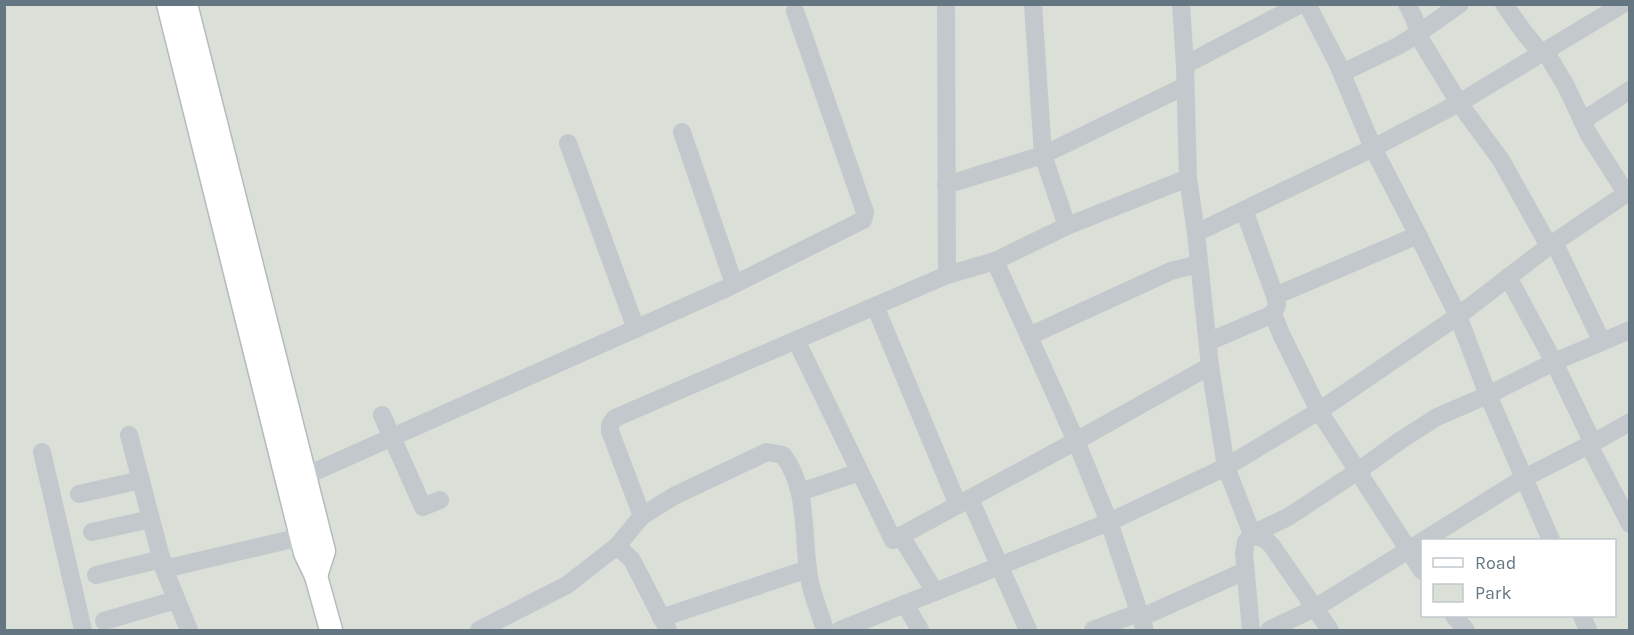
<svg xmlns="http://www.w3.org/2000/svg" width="1634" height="635" font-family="Karla,sans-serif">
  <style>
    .green { fill: #dadfd7; fill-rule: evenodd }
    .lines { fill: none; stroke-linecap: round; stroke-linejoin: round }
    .major-casing { stroke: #b5babe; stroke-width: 25 }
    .minor { stroke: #c3c8cc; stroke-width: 18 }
    .major { stroke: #fff; stroke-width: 22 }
  </style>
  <rect width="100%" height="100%" fill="#fafaf8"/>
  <path class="green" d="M4 5H1629V630H5ZM1422 540H1614V616H1422Z"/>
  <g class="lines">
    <defs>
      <g id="major">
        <path d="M168 4 305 553 316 576 331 630"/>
        <path d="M186 4 324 551 316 576"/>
      </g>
    </defs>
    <use href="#major" class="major-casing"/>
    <g class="minor">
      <path d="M1181 4 1185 65 1188 178 1196 233 1210 366 1226 467 1252 534 1246 542 1244 553 1251 630"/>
      <path d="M1307 4 1337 62 1373 148 1418 235 1458 316 1488 395 1551 540"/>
      <path d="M1407 4 1414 18 1422 42 1459 103 1501 160 1549 246"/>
      <path d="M1504 4 1523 31 1541 53"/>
      <path d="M1545 51 1566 86 1589 135 1626 193"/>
      <path d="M1185 65 1301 4"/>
      <path d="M1342 73 1398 46 1419 33 1460 4"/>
      <path d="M1582 121 1630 90"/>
      <path d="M682 132 734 284"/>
      <path d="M568 143 636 329"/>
      <path d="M946 185 1043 155 1033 4"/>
      <path d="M1244 210 1275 296 1277 305 1273 314 1281 334 1319 411 1422 571"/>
      <path d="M1067 226 1043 155 1185 86"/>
      <path d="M1196 233 1373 148 1459 103 1623 4"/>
      <path d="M1554 242 1602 342"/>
      <path d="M995 261 1076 441 1109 522 1145 630"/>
      <path d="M947 275 995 261 1067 226 1188 178"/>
      <path d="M1508 277 1554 362 1593 443"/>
      <path d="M1275 296 1418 235"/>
      <path d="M875 306 958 505"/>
      <path d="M1029 336 1171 271 1199 264"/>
      <path d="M796 340 893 540 1076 441 1210 366"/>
      <path d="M1208 342 1273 314"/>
      <path d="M382 415 423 507 440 500"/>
      <path d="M129 435 164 569 189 630"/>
      <path d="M1589 445 1630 524"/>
      <path d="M42 452 83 630"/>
      <path d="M305 476 727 288 863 220 865 212 795 11"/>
      <path d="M800 492 860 472"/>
      <path d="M79 494 141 480"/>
      <path d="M970 499 1028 630"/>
      <path d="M642 516 610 431V425L615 418 947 275 946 4"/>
      <path d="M92 532 151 519"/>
      <path d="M1252 534 1288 517 1358 471 1401 440 1437 417 1488 395 1554 362 1630 330"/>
      <path d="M1252 534 1266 540 1272 546 1330 630"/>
      <path d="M901 536 935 592"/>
      <path d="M617 546 632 560 668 630"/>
      <path d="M164 569 301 537"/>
      <path d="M96 575 162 559"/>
      <path d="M905 604 920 630"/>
      <path d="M1454 616 1466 630"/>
      <path d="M1582 616 1588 630"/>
      <path d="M661 618 808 569"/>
      <path d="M1140 618 1245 571"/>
      <path d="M104 621 176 600"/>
      <path d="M479 630 567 585 617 546 642 516 674 496 767 452 783 455C809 489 802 536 809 577 812 595 820 613 825 630"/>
      <path d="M840 630 1109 522 1226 467 1319 411 1458 316 1549 246 1630 191"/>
      <path d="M1093 630 1138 613"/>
      <path d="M1269 630 1315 608 1524 478 1593 443 1630 422"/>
    </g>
    <use href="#major" class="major"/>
  </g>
  <rect width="1634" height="635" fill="none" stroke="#657683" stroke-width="12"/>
  <rect x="1421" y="539" width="195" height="78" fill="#ffffff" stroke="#c1c8cd" stroke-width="1.5"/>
  <rect x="1433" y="558" width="30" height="9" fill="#ffffff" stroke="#c1c8cd" stroke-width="1.5"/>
  <text x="1475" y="569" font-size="18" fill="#657683">Road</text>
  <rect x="1433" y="584" width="30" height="18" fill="#dadfd7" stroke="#c1c8cd" stroke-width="1.5"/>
  <text x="1475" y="599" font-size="18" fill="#657683">Park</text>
</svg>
